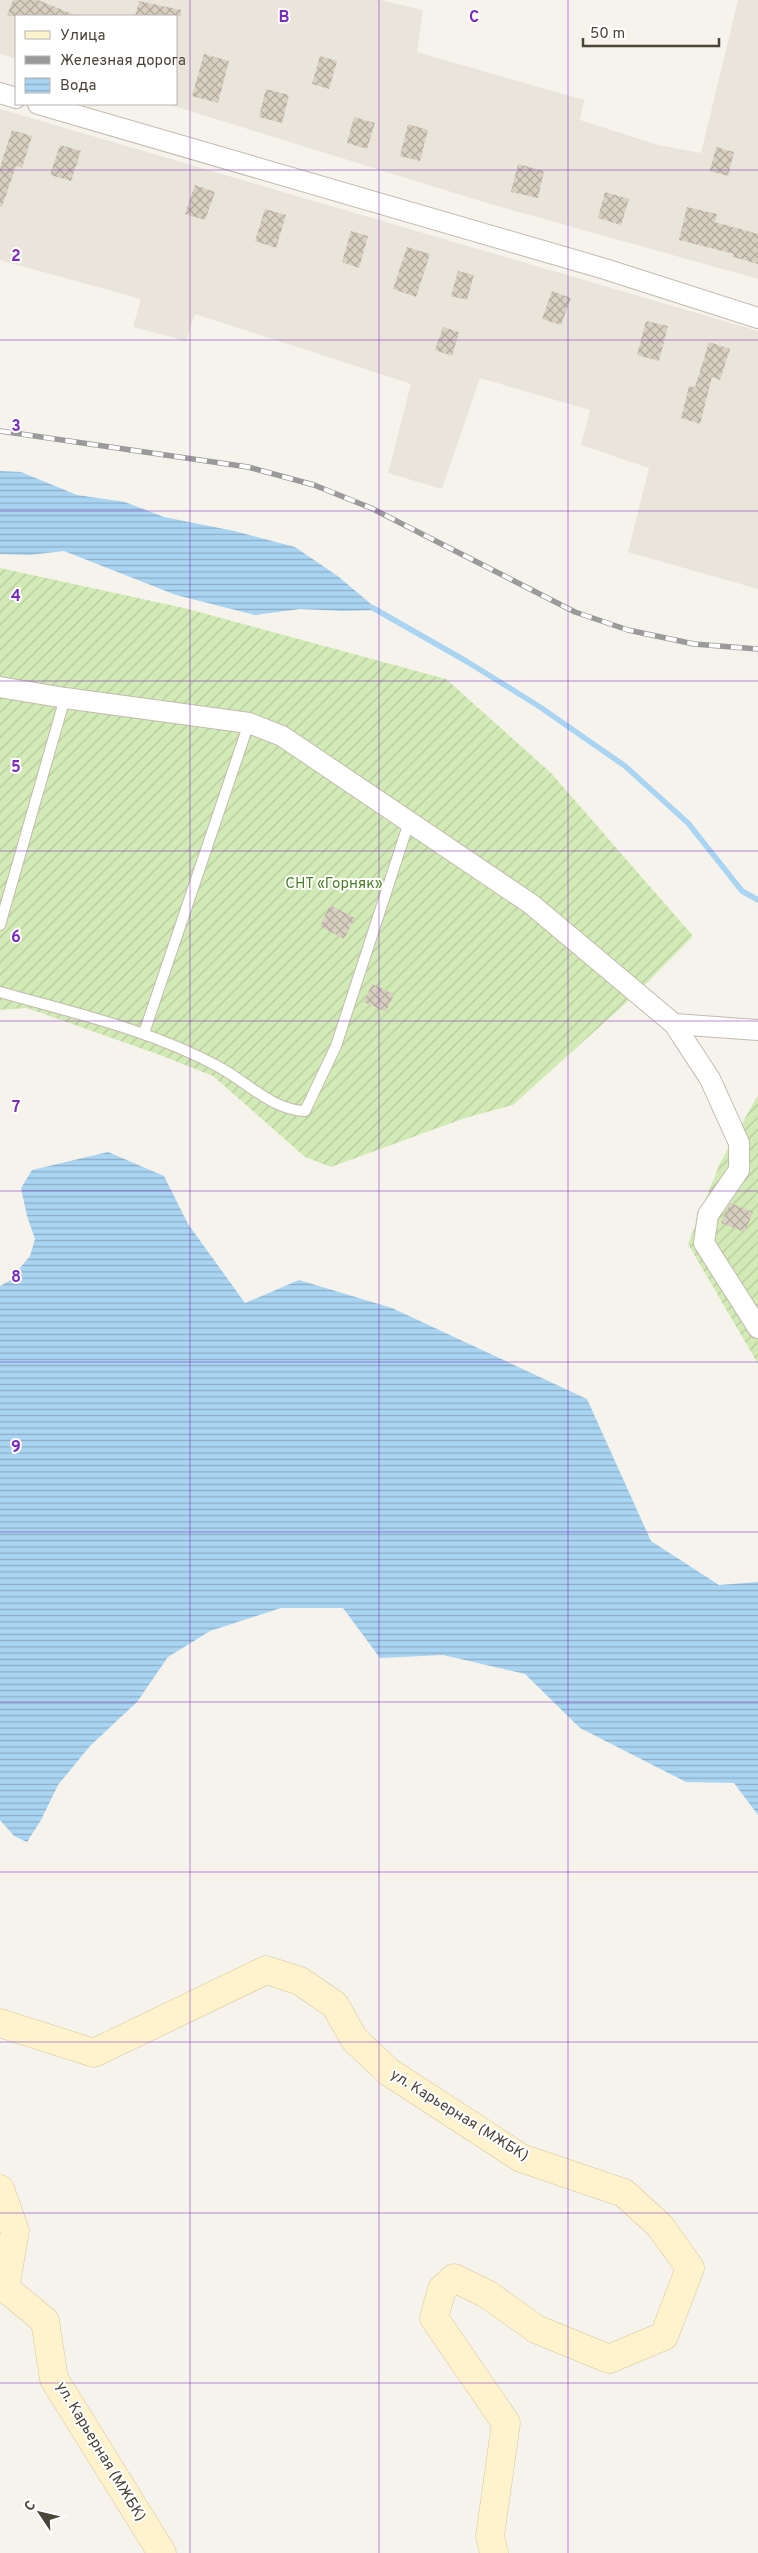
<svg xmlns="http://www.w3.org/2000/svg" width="758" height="2553" font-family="Overpass,sans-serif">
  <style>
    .residential { fill: #eae5da }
    .garden { fill: url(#garden-furrows) }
    .water { fill: url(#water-rules) }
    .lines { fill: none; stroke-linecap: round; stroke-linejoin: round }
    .stream { stroke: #a9d4f2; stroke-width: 5.5 }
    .building { fill: url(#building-cross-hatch) }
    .lane-casing { stroke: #c2bbae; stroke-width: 12 }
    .street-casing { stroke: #c2bbae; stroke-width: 22 }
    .secondary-casing { stroke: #d6c79b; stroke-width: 29 }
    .lane { stroke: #fff; stroke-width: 10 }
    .street { stroke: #fff; stroke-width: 20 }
    .secondary { stroke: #fff3cd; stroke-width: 28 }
    .rail-casing { stroke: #9a9a9a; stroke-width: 5.5 }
    .rail { stroke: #fff; stroke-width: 4; stroke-dasharray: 11; stroke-linecap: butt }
    .grid { fill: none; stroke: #7b2cbf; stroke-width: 1; stroke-opacity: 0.55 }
    .labels { text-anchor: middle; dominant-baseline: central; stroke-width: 4; stroke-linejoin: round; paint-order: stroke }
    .park-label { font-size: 15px; fill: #4a7f2a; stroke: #fff }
    .street-label { font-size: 15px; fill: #4b4439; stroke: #fff }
    .grid-label { font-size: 16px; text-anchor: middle; font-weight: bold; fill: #7b2cbf; stroke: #fff; stroke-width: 4; stroke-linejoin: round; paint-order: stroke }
  </style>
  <defs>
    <pattern id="garden-furrows" width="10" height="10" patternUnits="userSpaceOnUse" patternTransform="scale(1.25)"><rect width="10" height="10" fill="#d2eab5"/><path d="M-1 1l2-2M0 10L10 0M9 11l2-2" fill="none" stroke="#b6ca9c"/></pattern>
    <pattern id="water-rules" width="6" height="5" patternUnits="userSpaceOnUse" patternTransform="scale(1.25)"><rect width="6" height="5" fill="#a9d4f2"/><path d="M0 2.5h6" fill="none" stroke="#8caec5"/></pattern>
    <pattern id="building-cross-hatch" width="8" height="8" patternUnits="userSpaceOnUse" patternTransform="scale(1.25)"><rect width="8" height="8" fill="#d8cfc1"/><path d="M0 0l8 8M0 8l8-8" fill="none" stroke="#b1aa9e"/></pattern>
  </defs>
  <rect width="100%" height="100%" fill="#f6f3ec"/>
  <g class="residential">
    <path d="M0 0H380L423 10 417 52 584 100 580 120 658 145 701 153 738 0H758V279L487 203 167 104H176V16H16V59L0 54Z"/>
    <path d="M0 109 758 331V589L628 552 649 468 581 445 590 410 480 378 442 489 388 473 411 384 195 314 186 341 133 327 141 299 0 260Z"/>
  </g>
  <g class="garden">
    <path d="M0 568 184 608 446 679 551 773 693 936 637 993 513 1105 465 1118 331 1167 305 1157 213 1076 160 1055 27 1008 0 1010Z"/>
    <path d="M758 1095V1364L688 1244 720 1163Z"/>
  </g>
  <g class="water">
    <path d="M0 471 21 472 77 495 125 502 164 517 234 531 295 547 339 577 378 610 343 611 300 609 255 615 176 595 64 551 30 555 0 554Z"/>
    <path d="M108 1152 164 1176 188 1224 245 1303 299 1280 392 1308 587 1399 651 1541 719 1585 758 1582V1815L734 1783 686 1782 580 1728 525 1674 443 1655 380 1658 343 1608H281L210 1631 168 1657 137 1702 90 1746 58 1785 41 1820 27 1842 14 1836 0 1820V1286L9 1281 30 1256 35 1239 27 1216 21 1188 32 1170Z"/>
  </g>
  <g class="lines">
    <path class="stream" d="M373 608 466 661 540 707 625 766 688 823 742 891 758 900"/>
  </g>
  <g class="building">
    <path d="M13 0H38L77 16H7Z"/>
    <path d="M139 1 181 10V16H135Z"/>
    <path d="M204 54 229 61 218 103 192 96Z"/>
    <path d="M320 56 337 61 329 89 312 84Z"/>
    <path d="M266 89 289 95 282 123 259 117Z"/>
    <path d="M354 117 375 123 367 149 347 143Z"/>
    <path d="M408 124 428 130 420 161 400 156Z"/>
    <path d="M12 130 32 136 22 168 16 166 2 207 0 206V167Z"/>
    <path d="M60 145 81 151 71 181 50 175Z"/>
    <path d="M716 147 734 152 728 176 710 171Z"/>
    <path d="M518 164 544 171 538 198 511 192Z"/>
    <path d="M195 185 215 192 205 220 185 214Z"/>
    <path d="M605 192 629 199 621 225 598 218Z"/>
    <path d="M687 207 717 214 715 222 758 234V264L733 257 734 254 679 240Z"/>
    <path d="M265 209 286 215 276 248 255 241Z"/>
    <path d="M351 231 368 236 359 268 342 262Z"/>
    <path d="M407 247 430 254 416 297 393 289Z"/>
    <path d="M458 271 474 275 467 300 451 296Z"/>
    <path d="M552 291 571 298 561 325 542 319Z"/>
    <path d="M646 321 668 326 659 361 637 355Z"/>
    <path d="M443 327 459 332 452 356 435 350Z"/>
    <path d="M709 342 730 349 720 380 712 377 700 424 681 418 689 386 695 387Z"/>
    <path d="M330 905 355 918 344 939 320 926Z"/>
    <path d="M372 984 394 994 386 1012 364 1002Z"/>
    <path d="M730 1203 753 1212 745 1232 721 1223Z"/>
  </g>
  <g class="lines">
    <defs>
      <g id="lane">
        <path d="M0 925 65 698"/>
        <path d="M0 992C74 1013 151 1030 219 1067 247 1082 272 1110 305 1111L336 1046 409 822"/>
        <path d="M144 1033 249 723"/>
      </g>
      <g id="street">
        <path d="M0 93 16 98"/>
        <path d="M38 104 605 269 758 318"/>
        <path d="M0 687 65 698 249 723 282 736 531 904 674 1024 710 1079 739 1143V1170L708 1215 704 1243 758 1328"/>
        <path d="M674 1024 758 1030"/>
      </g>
      <g id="secondary">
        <path d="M0 2023 94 2053 266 1970 300 1981 335 2005 354 2039 389 2072 521 2158 624 2193 660 2226 690 2268 664 2336 609 2359 536 2329 487 2294 454 2278 442 2289 434 2318 506 2423 490 2536 494 2553"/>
        <path d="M0 2189 15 2231 5 2288 45 2321 54 2379 162 2553"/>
      </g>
    </defs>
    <use href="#lane" class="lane-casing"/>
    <use href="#street" class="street-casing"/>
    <use href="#secondary" class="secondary-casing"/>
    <use href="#lane" class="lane"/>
    <use href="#street" class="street"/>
    <use href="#secondary" class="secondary"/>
    <defs>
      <path id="rail" d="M0 431 248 467 314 485 371 508 575 612 628 630 694 644 758 649"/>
    </defs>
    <use href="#rail" class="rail-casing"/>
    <use href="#rail" class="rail"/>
  </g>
  <path class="grid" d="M190 0V2553M379 0V2553M568 0V2553M0 170H758M0 340H758M0 511H758M0 681H758M0 851H758M0 1021H758M0 1191H758M0 1362H758M0 1532H758M0 1702H758M0 1872H758M0 2042H758M0 2213H758M0 2383H758"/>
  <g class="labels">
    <g class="park-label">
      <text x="334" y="884">СНТ «Горняк»</text>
    </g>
    <g class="street-label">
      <text transform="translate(459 2116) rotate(32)">ул. Карьерная (МЖБК)</text>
      <text transform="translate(100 2452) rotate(59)">ул. Карьерная (МЖБК)</text>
    </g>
  </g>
  <g class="grid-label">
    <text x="284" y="22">B</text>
    <text x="474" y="22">C</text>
    <text x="16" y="261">2</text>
    <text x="16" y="431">3</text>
    <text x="16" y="601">4</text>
    <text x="16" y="772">5</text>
    <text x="16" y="942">6</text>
    <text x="16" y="1112">7</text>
    <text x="16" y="1282">8</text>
    <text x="16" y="1452">9</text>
  </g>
  <rect x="15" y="15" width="162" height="90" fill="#ffffff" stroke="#b7b4b0"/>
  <rect x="25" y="31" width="25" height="8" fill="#fff3cd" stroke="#b7b4b0"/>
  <text x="60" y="40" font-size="15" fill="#4b4439">Улица</text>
  <rect x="25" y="56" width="25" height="8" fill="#9a9a9a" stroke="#b7b4b0"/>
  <text x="60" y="65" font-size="15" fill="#4b4439">Железная дорога</text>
  <rect x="25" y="78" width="25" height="15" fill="url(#water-rules)" stroke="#b7b4b0"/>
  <text x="60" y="90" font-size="15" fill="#4b4439">Вода</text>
  <g transform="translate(40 2513) rotate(305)" stroke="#ffffff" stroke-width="4" paint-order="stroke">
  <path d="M0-4L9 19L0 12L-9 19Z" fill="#4b4439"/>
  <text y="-8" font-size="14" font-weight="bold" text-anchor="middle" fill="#4b4439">С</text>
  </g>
  <path d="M583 38v8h136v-8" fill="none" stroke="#4b4439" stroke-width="2.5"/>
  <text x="590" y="38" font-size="15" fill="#4b4439" stroke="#ffffff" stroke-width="4" paint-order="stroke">50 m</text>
</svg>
